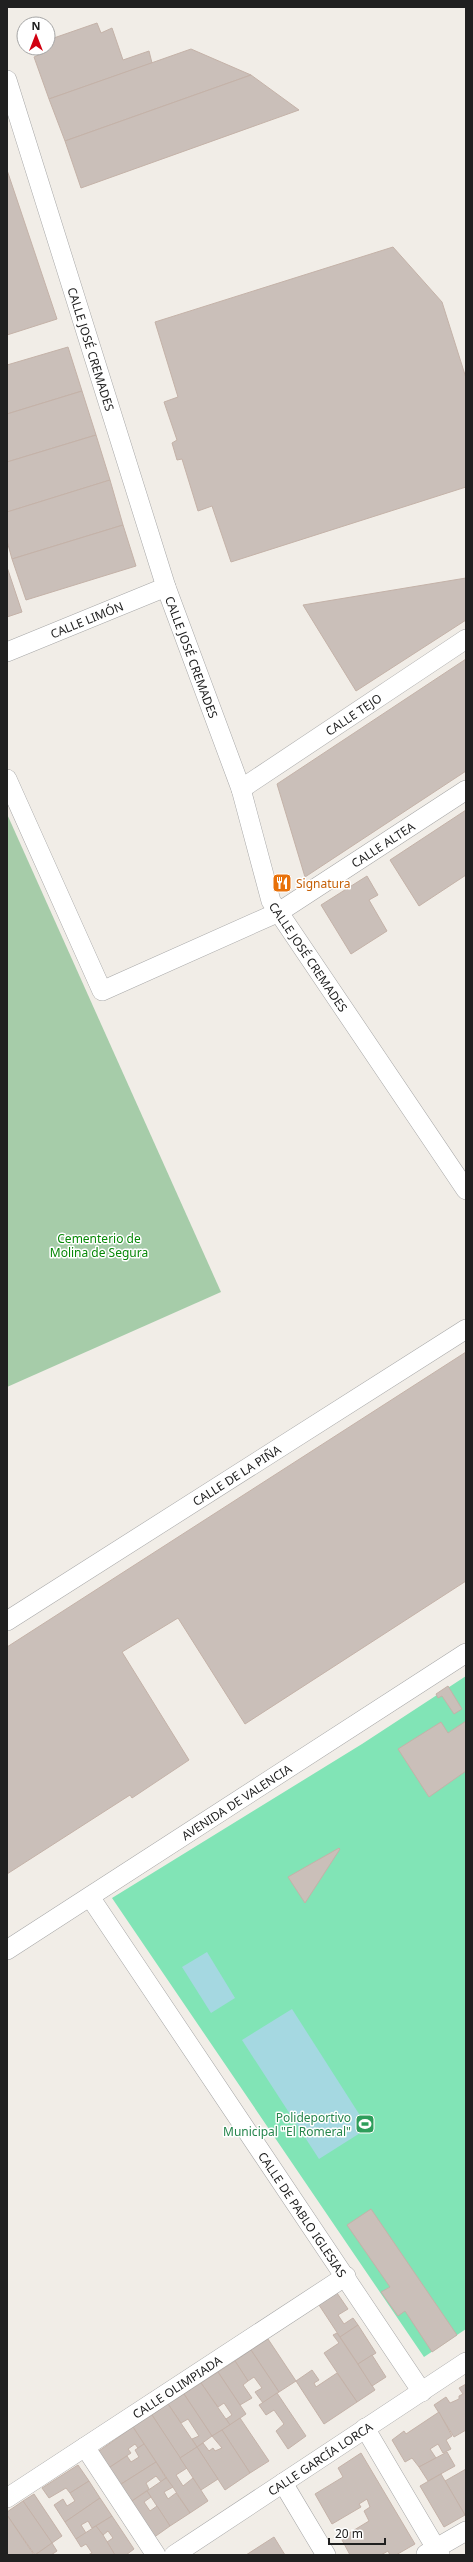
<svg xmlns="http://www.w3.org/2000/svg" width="473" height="2562" font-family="'Noto Sans',sans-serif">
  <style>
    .cemetery { fill: #a6cca9 }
    .pitch { fill: #81e4b6 }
    .water { fill: #a5d8e1 }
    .building { fill: #cabfb9; stroke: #c4b2a8 }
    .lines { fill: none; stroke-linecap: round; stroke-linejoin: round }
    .street-casing { stroke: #a7a7a7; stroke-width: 20 }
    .street { stroke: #fff; stroke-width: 19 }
    .labels { text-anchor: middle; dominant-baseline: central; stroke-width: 3; stroke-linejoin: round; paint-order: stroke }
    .street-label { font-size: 12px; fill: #202020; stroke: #fff }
    .food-label { font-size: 12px; fill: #c56008; stroke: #fff; text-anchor: start }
    .park-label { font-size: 12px; fill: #068707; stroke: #fff }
    .leisure-label { font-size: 12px; fill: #27864d; stroke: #fff; text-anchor: end }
  </style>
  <rect width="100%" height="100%" fill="#f1ede7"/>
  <path class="cemetery" d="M7 814 221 1292 7 1387Z"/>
  <path class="pitch" d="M466 1676V2329L424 2357 112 1898 362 1744Z"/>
  <g class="water">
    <path d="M207 1952 235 1998 211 2013 182 1967Z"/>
    <path d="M292 2009 368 2128 319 2159 242 2040Z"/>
  </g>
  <g class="building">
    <path d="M97 23 101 33 112 28 123 60 149 51 152 63 49 99 34 57 48 51V40Z"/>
    <path d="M191 49 251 75 65 141 49 99Z"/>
    <path d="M251 75 299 110 81 188 65 141Z"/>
    <path d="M7 170 57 319 7 335Z"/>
    <path d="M393 247 442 302 466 378V487L231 562 212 506 198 511 182 459 177 460 172 443 177 440 164 402 178 397 155 322Z"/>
    <path d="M68 347 82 391 7 414V365Z"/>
    <path d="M82 391 96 435 7 462V414Z"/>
    <path d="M96 435 110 480 7 512V462Z"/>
    <path d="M110 480 123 525 12 559 7 541V512Z"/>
    <path d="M123 525 136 566 26 600 12 559Z"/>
    <path d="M7 567 22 612 7 617Z"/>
    <path d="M466 578V620L356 691 303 605Z"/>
    <path d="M466 659V771L305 877 277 784Z"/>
    <path d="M466 810V875L419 906 390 860Z"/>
    <path d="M367 876 378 895 369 900 387 931 351 954 321 905Z"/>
    <path d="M466 1352V1581L245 1724 178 1618 122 1652 189 1760 132 1798 130 1795 7 1874V1647Z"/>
    <path d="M448 1686 462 1709 454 1714 442 1696 438 1698 436 1694Z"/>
    <path d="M466 1721V1771L429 1797 398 1749 441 1722 448 1733Z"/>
    <path d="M339 1848 340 1849 305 1903 288 1877Z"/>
    <path d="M371 2209 457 2335 432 2352 405 2311 398 2316 381 2292 390 2287 347 2225Z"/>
    <path d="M337 2293 348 2309 338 2315 344 2324 353 2318 358 2325 340 2337 319 2305Z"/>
    <path d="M358 2325 376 2353 358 2364 340 2337Z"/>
    <path d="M337 2333 375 2390 357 2402 324 2353 339 2343 333 2335Z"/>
    <path d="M268 2339 296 2381 279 2392 251 2350Z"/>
    <path d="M251 2350 279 2392 263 2403 255 2392 262 2388 254 2377 248 2381 235 2361Z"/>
    <path d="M372 2355 386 2377 372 2386 358 2364Z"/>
    <path d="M235 2361 248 2381 243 2385 252 2398 240 2405 218 2372Z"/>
    <path d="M312 2370 319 2380 314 2383 316 2387 337 2373 357 2402 324 2424 296 2381Z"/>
    <path d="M218 2372 246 2414 230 2425 226 2419 232 2415 224 2403 218 2407 201 2383Z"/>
    <path d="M201 2383 230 2425 212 2436 184 2394Z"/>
    <path d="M466 2384V2430L454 2437 434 2405 446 2397 450 2403 459 2399V2396L463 2394 459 2388Z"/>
    <path d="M277 2393 306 2436 288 2449 276 2431 284 2424 274 2410 266 2415 259 2405Z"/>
    <path d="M184 2394 212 2436 197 2447 192 2439 199 2436 188 2419 181 2423 168 2404Z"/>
    <path d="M168 2404 197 2447 180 2458 152 2415Z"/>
    <path d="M439 2412 452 2436 446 2440 451 2449 443 2453 438 2444 430 2449 436 2458 419 2467 412 2458 405 2462 392 2440 404 2431 406 2434Z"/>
    <path d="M152 2415 187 2468 176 2475 183 2486 193 2478 208 2501 190 2513 133 2427Z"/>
    <path d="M240 2418 269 2461 250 2473 222 2430Z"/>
    <path d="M133 2427 144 2444 138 2448 135 2444 128 2449 131 2453 107 2469 96 2453Z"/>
    <path d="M222 2430 250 2473 225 2490 197 2447 203 2443 209 2451 213 2448 215 2451 222 2448 212 2436Z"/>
    <path d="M144 2444 156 2462 118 2486 107 2469 127 2456 131 2462 139 2457 135 2450Z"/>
    <path d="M197 2447 218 2479 201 2490 180 2458Z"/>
    <path d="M447 2452 455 2466 428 2481 419 2467Z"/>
    <path d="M361 2453 415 2544 396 2555H390L388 2551 381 2555H350L341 2538 369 2521 364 2511 370 2507 367 2499 359 2504 361 2507 332 2524 315 2494 343 2477 338 2468Z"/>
    <path d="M156 2462 166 2478 161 2482 156 2476 146 2483 149 2489 129 2503 118 2486Z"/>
    <path d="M78 2465 89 2481 70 2493 66 2488 49 2498 42 2488Z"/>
    <path d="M466 2469V2515H465L445 2481Z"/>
    <path d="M441 2474 465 2515 444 2527 420 2486Z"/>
    <path d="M166 2478 173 2487 164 2492 168 2499 176 2493 190 2513 170 2526 147 2491Z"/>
    <path d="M89 2481 100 2498 65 2522 54 2505 63 2499 67 2506 75 2501 70 2493Z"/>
    <path d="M147 2491 151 2497 144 2502 150 2511 157 2506 170 2526 153 2538 129 2503Z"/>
    <path d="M34 2494 62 2536 52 2543 23 2501Z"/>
    <path d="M100 2498 112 2516 92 2528 88 2521 81 2525 86 2533 76 2539 65 2522Z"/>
    <path d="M23 2501 52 2543 35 2555 7 2515V2512Z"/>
    <path d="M7 2515 34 2555H7Z"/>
    <path d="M112 2516 134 2549 126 2555H115L107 2542 113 2538 108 2531 103 2535 96 2526Z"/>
    <path d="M96 2526 103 2535 115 2555H88L92 2553 86 2544 81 2547 76 2539Z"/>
    <path d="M274 2537 285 2555H246Z"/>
    <path d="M52 2543 57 2551 51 2555H35Z"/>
  </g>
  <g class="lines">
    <defs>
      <g id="street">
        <path id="s1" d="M7 80 166 587 241 789 271 901 466 1190"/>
        <path id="s2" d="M7 652 166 587"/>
        <path id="s3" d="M7 779 102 991 279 912 466 790"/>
        <path id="s4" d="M241 789 466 639"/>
        <path id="s5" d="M7 1621 466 1329"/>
        <path id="s6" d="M90 1897 422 2392"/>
        <path id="s7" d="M7 1950 466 1653"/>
        <path d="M365 2428 440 2555"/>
        <path d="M85 2447 156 2555"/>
        <path d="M283 2483 326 2555"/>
        <path id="s8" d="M7 2498 346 2276"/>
        <path d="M426 2554 466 2531"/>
        <path id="s9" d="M174 2555 466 2362"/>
      </g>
    </defs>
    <use href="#street" class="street-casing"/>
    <use href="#street" class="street"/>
  </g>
  <defs>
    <symbol id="restaurant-square" viewBox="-11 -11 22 22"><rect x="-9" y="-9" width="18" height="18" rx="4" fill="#e8710a" stroke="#fff"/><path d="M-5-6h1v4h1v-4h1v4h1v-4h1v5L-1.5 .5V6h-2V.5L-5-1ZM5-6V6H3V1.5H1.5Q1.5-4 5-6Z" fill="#fff"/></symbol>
    <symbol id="stadium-square" viewBox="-11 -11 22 22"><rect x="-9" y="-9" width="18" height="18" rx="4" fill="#2e9e5b" stroke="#fff"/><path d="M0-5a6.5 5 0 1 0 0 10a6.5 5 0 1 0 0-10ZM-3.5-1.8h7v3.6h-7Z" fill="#fff"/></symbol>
  </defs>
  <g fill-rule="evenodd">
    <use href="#restaurant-square" x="271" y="872" width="22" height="22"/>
    <use href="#stadium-square" x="354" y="2113" width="22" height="22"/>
  </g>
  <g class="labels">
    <g class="street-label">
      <text stroke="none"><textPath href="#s1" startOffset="282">CALLE JOSÉ CREMADES</textPath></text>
      <text stroke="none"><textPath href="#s2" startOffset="86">CALLE LIMÓN</textPath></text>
      <text stroke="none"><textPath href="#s1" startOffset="606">CALLE JOSÉ CREMADES</textPath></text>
      <text stroke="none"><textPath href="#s4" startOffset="135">CALLE TEJO</textPath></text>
      <text stroke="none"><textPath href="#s3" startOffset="550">CALLE ALTEA</textPath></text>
      <text stroke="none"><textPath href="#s1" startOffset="930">CALLE JOSÉ CREMADES</textPath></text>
      <text stroke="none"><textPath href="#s5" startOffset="272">CALLE DE LA PIÑA</textPath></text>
      <text stroke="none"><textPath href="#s7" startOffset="273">AVENIDA DE VALENCIA</textPath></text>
      <text stroke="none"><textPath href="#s6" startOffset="382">CALLE DE PABLO IGLESIAS</textPath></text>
      <text stroke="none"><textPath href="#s8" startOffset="203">CALLE OLIMPIADA</textPath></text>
      <text stroke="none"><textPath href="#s9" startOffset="175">CALLE GARCÍA LORCA</textPath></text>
    </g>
    <g class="food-label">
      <text x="296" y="883">Signatura</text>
    </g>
    <g class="park-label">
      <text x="99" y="1238">Cementerio de<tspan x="99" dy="14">Molina de Segura</tspan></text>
    </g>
    <g class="leisure-label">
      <text x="351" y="2117">Polideportivo<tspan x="351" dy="14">Municipal "El Romeral"</tspan></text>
    </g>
  </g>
  <rect width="473" height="2562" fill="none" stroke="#202020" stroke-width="16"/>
  <g transform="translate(36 36)"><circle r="19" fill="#ffffff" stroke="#a6a6a6"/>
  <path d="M0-3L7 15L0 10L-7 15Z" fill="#d10010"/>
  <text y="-6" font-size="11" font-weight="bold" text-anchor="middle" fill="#202020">N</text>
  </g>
  <path d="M329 2538v6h56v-6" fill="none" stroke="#202020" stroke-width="2"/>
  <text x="335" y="2538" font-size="12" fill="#202020" stroke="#ffffff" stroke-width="3" paint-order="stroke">20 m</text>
</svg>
